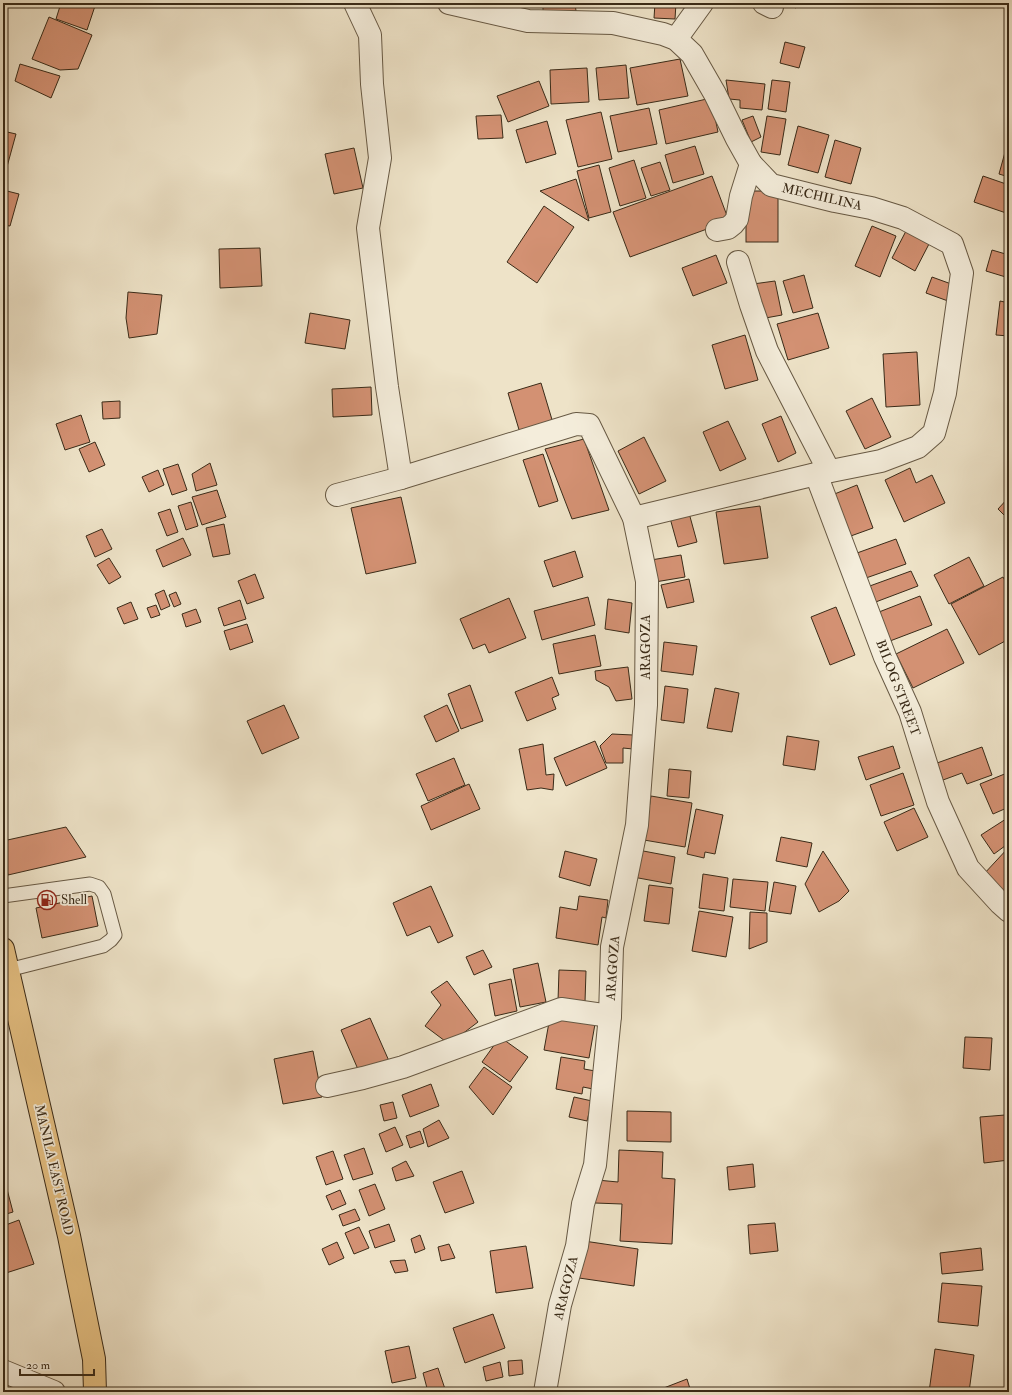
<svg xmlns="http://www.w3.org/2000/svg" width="1012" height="1395" font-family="'IM FELL Double Pica',serif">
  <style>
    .building { fill: #d39173; stroke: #3a2b18 }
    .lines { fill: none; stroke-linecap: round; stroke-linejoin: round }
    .service-casing { stroke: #675944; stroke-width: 15 }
    .minor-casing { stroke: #675944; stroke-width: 24 }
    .tertiary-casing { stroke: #675944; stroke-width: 24 }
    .primary-casing { stroke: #3a2b18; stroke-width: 24 }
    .service { stroke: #f4eddb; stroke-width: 13 }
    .minor { stroke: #f4eddb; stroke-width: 22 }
    .tertiary { stroke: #f4eddb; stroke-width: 22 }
    .primary { stroke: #e7c284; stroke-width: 22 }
    .labels { text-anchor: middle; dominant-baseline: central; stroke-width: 3.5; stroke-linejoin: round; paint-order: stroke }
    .street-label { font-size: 13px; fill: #3a2b18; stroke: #f4eddb }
    .poi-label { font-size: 13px; fill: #3a2b18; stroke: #f4eddb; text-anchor: start }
  </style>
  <rect width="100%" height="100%" fill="#eee3c8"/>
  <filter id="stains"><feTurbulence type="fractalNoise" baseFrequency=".005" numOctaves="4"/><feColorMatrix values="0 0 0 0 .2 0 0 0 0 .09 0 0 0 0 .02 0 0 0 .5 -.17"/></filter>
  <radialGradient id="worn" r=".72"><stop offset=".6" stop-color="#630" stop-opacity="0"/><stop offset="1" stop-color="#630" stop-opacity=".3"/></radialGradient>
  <g class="building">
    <path d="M61 3H86L95 6 87 30 56 19Z"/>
    <path d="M543 3H575L576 11H543Z"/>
    <path d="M655 3H676L675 19 654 18Z"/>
    <path d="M786 3H798L796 8Z"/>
    <path d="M49 17 92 35 78 69 60 70 32 59Z"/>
    <path d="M785 42 805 47 799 68 780 63Z"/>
    <path d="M680 59 688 96 637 105 630 68Z"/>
    <path d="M20 64 60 76 51 98 15 81Z"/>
    <path d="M626 65 629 98 599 100 596 68Z"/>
    <path d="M587 68 589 102 551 104 550 70Z"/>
    <path d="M726 80 765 84 762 110 740 108V100L729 99Z"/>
    <path d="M772 80 790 82 786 112 768 109Z"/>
    <path d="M539 81 549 106 508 122 497 96Z"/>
    <path d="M711 98 718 132 666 144 659 110Z"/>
    <path d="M649 108 657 144 618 152 610 116Z"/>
    <path d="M601 112 612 159 578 167 566 120Z"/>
    <path d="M501 115 503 138 478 139 476 116Z"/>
    <path d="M753 116 761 137 751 142 742 120Z"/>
    <path d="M767 116 786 119 780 155 761 152Z"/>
    <path d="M547 121 556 154 526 163 516 130Z"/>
    <path d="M798 126 829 135 818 173 788 165Z"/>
    <path d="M3 131 16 134 5 174 3 173Z"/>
    <path d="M835 140 861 148 851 184 825 177Z"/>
    <path d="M1007 145 1009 146V177L999 174Z"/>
    <path d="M695 146 704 174 673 183 665 155Z"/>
    <path d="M354 148 363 188 334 194 325 154Z"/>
    <path d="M634 160 646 198 620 206 609 168Z"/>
    <path d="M660 162 670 190 651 196 641 168Z"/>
    <path d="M599 165 611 212 589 218 577 171Z"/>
    <path d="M712 176 729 221 630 257 613 212Z"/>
    <path d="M983 176 1009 185V214L974 202Z"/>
    <path d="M576 179 589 221 540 191Z"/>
    <path d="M3 190 19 194 10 226 3 225Z"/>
    <rect x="746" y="191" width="32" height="51"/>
    <path d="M544 206 574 227 537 283 507 262Z"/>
    <path d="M872 226 896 236 880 277 855 266Z"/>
    <path d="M906 231 929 244 915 271 892 258Z"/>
    <path d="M260 248 262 286 220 288 219 249Z"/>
    <path d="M992 250 1009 255V278L986 271Z"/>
    <path d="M716 255 727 283 693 296 682 268Z"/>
    <path d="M804 275 813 308 793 313 783 281Z"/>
    <path d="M932 277 954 285 948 301 926 293Z"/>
    <path d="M775 281 782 315 760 319 753 284Z"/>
    <path d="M128 292 162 295 157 334 129 338 126 318Z"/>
    <path d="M1000 301 1009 303V336L996 335Z"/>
    <path d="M310 313 350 320 345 349 305 343Z"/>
    <path d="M818 313 829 348 788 360 777 324Z"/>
    <path d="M745 335 758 380 725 389 712 345Z"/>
    <path d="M917 352 920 405 886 407 883 354Z"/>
    <path d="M541 383 553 423 520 433 508 393Z"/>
    <path d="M371 387 372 415 333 417 332 389Z"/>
    <path d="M872 398 891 437 865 449 846 411Z"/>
    <path d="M120 401V418L103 419 102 402Z"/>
    <path d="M81 415 90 442 65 450 56 424Z"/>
    <path d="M781 416 796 453 778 462 762 424Z"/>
    <path d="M728 421 746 459 720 471 703 432Z"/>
    <path d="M644 437 666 481 639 494 618 451Z"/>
    <path d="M584 439 609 510 572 519 545 449Z"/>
    <path d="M95 442 105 465 89 472 79 449Z"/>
    <path d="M543 454 558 501 539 507 523 460Z"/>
    <path d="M210 463 217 485 196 491 192 474Z"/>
    <path d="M178 464 187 490 172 495 163 469Z"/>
    <path d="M910 468 916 483 932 475 945 503 904 522 885 480Z"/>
    <path d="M158 470 164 485 149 492 142 477Z"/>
    <path d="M857 485 873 528 848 537 832 495Z"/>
    <path d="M217 490 226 517 202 525 192 497Z"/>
    <path d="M401 497 416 563 366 574 351 508Z"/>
    <path d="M1009 497V520L998 509Z"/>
    <path d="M191 502 198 526 186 530 178 506Z"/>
    <path d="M760 506 768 558 724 564 716 512Z"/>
    <path d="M170 509 178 532 167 536 158 513Z"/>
    <path d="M689 513 697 542 678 547 670 518Z"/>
    <path d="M224 524 230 554 213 557 206 528Z"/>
    <path d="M102 529 112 549 95 557 86 536Z"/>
    <path d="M183 538 191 555 163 567 156 550Z"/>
    <path d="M896 539 906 564 866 578 857 553Z"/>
    <path d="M575 551 583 577 553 587 544 561Z"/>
    <path d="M681 555 685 577 655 582 651 560Z"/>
    <path d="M969 557 984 586 949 604 934 575Z"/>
    <path d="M109 558 121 577 109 584 97 565Z"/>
    <path d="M911 571 918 586 873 603 867 587Z"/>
    <path d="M255 574 264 598 247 604 238 581Z"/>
    <path d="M1003 577 1009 588V639L979 655 951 604Z"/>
    <path d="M689 579 694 602 667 608 661 585Z"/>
    <path d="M164 590 170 606 161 610 155 594Z"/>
    <path d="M176 592 181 604 174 607 169 595Z"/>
    <path d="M920 596 932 625 890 641 879 612Z"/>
    <path d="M588 597 595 625 542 640 534 611Z"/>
    <path d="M509 598 526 638 489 653 485 644 473 649 460 619Z"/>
    <path d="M608 599 632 603 629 633 605 629Z"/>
    <path d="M240 600 246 619 224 626 218 608Z"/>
    <path d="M131 602 138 619 124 624 117 608Z"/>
    <path d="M156 605 160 615 151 618 147 608Z"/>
    <path d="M836 607 855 655 830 665 811 617Z"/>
    <path d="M196 609 201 622 186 627 182 614Z"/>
    <path d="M247 624 253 642 230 650 224 631Z"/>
    <path d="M947 629 964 663 913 688 896 654Z"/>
    <path d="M595 635 601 666 559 674 553 644Z"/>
    <path d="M664 642 697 646 693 675 661 671Z"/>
    <path d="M628 667 632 699 616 701 609 687 596 680 595 671Z"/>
    <path d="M552 677 559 695 552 698 556 709 527 721 515 692Z"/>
    <path d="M470 685 483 721 461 729 448 694Z"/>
    <path d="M665 686 688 689 684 723 661 720Z"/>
    <path d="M715 688 739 693 732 732 707 728Z"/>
    <path d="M284 705 299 738 262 754 247 721Z"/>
    <path d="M447 705 459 731 436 742 424 716Z"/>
    <path d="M612 734 633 735V749L623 748V763H606L600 746Z"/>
    <path d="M787 736 819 741 815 770 783 765Z"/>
    <path d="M595 741 607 768 566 786 554 758Z"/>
    <path d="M543 744 546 775 554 774 553 790 541 788 527 790 519 749Z"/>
    <path d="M893 746 900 768 866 780 858 757Z"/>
    <path d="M982 747 992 775 967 784 962 773 943 780 937 763Z"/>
    <path d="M454 758 465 785 428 801 416 774Z"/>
    <path d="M669 769 691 771 689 798 667 796Z"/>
    <path d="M903 773 914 805 881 816 870 785Z"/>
    <path d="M1007 773 1009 778V807L993 814 980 784Z"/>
    <path d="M469 784 480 809 431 830 421 806Z"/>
    <path d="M651 796 692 803 685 847 644 840Z"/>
    <path d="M914 808 928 837 897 851 884 822Z"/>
    <path d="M696 809 723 815 715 854 705 852 704 858 687 854Z"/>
    <path d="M1009 817V843L994 854 981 835Z"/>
    <path d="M66 827 86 857 8 875 3 851V841Z"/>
    <path d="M781 837 812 843 807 867 776 861Z"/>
    <path d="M1009 847V887L1003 894 983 875Z"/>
    <path d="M638 850 675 857 671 884 633 877Z"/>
    <path d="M565 851 597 859 590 886 559 877Z"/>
    <path d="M823 851 849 891 839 901 819 912 805 884Z"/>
    <path d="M703 874 728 878 724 911 699 908Z"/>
    <path d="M733 879 768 882 765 911 730 907Z"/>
    <path d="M774 882 796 886 791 914 769 911Z"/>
    <path d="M649 885 673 888 669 924 644 921Z"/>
    <path d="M431 886 453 936 438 943 430 926 407 936 393 903Z"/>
    <path d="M92 896 98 926 42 938 36 908Z"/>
    <path d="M579 896 608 900 606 918 602 917 598 945 556 938 560 907 577 910Z"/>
    <path d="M699 911 733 917 726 957 692 951Z"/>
    <path d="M750 912 767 913V942L749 949Z"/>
    <path d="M483 950 492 967 474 975 466 957Z"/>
    <path d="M538 963 546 1002 520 1007 513 969Z"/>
    <path d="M559 970 586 971 585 1002 558 1001Z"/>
    <path d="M511 979 517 1011 495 1016 489 984Z"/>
    <path d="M447 981 478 1022 449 1044 425 1026 441 1005 431 992Z"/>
    <path d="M550 1017 595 1024 589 1058 544 1050Z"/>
    <path d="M370 1018 389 1061 360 1074 341 1030Z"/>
    <path d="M500 1037 528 1057 510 1082 482 1062Z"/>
    <path d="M965 1037 992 1038 990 1070 963 1068Z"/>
    <path d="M313 1051 322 1097 283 1104 274 1059Z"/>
    <path d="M561 1057 585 1061 584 1069 601 1072 598 1090 583 1087 582 1094 556 1089Z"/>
    <path d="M484 1067 512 1087 493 1115 469 1087Z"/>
    <path d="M431 1084 439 1106 410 1117 402 1095Z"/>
    <path d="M574 1097 592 1101 587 1121 569 1117Z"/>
    <path d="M393 1102 397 1118 384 1121 380 1105Z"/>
    <path d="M627 1111 671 1112V1142L627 1141Z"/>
    <path d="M1005 1115 1009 1160 984 1163 980 1117Z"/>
    <path d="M439 1120 449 1138 428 1147 423 1129Z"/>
    <path d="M395 1127 403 1145 386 1152 379 1134Z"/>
    <path d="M420 1131 424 1143 410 1148 406 1136Z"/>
    <path d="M364 1148 373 1174 353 1180 344 1155Z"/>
    <path d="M619 1150 663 1152 662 1178 675 1179 672 1244 620 1241 622 1204 595 1203 597 1180 618 1182Z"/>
    <path d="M333 1151 343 1179 326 1185 316 1157Z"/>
    <path d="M406 1161 414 1176 396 1181 392 1168Z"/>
    <path d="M753 1164 755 1187 729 1190 727 1167Z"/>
    <path d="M462 1171 474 1203 445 1213 433 1182Z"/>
    <path d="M3 1174 13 1212 3 1215Z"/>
    <path d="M375 1184 385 1209 369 1216 359 1190Z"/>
    <path d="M340 1190 346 1204 332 1210 326 1196Z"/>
    <path d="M355 1209 360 1220 343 1226 339 1215Z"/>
    <path d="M19 1220 34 1264 6 1273 3 1265V1226Z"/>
    <path d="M775 1223 778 1251 750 1254 748 1225Z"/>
    <path d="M389 1224 395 1241 375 1248 369 1231Z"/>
    <path d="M359 1227 369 1248 354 1254 345 1233Z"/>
    <path d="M420 1235 425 1249 415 1253 411 1239Z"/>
    <path d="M584 1241 638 1249 634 1286 579 1278Z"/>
    <path d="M337 1242 344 1258 329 1265 322 1249Z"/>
    <path d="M449 1244 455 1258 441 1261 438 1247Z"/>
    <path d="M526 1246 533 1288 496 1293 490 1251Z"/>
    <path d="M981 1248 983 1270 942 1274 940 1253Z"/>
    <path d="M405 1260 408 1271 395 1273 390 1261Z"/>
    <path d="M942 1283 982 1286 978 1326 938 1322Z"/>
    <path d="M493 1314 505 1348 465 1363 453 1328Z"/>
    <path d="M409 1346 416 1378 392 1383 385 1351Z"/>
    <path d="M935 1349 974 1355 969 1392H929Z"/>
    <path d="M522 1360 523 1374 509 1376 508 1361Z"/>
    <path d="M500 1362 503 1377 486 1381 483 1367Z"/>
    <path d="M438 1368 446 1392H428L423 1373Z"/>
    <path d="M687 1379 691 1392H656V1391Z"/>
  </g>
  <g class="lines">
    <defs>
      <path id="service" d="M3 896 90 884 99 887 104 894 115 935 111 940 103 946 8 970"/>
      <g id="minor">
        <path d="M355 3 370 35 372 84 380 158 368 228 387 387 401 478"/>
        <path d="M764 3 772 7"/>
        <path d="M676 39 702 3"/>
        <path d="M717 230 728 228 733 224 737 219 741 196 751 164"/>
        <path d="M738 262 751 305 767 351 829 471"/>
        <path d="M337 495 401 478 576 424 589 425 634 518 647 581 646 705 637 825 612 947 610 1016 595 1165 583 1204 577 1246 560 1305 545 1392"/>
        <path d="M634 518 816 474"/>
        <path d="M327 1086 363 1078 403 1067 561 1009 610 1016"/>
      </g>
      <g id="tertiary">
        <path d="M449 3 528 21 613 23 663 34 676 39 692 54 715 94 737 139 751 164 771 185 835 201 871 208 903 218 952 244 962 273 945 393 934 433 918 447 881 461 816 474 885 657 910 712 938 802 968 868 1000 903 1009 911"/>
        <path d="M3 1371 54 1392"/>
      </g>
      <path id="primary" d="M3 949 69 1236 94 1359 95 1392"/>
    </defs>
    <use href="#service" class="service-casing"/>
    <use href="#minor" class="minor-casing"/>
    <use href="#tertiary" class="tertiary-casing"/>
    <use href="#primary" class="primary-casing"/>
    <use href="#service" class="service"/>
    <use href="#minor" class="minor"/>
    <use href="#tertiary" class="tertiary"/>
    <use href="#primary" class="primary"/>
  </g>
  <defs>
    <symbol id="fuel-ring" viewBox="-11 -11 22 22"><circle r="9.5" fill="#f4eddb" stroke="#8f2418" stroke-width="1.5"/><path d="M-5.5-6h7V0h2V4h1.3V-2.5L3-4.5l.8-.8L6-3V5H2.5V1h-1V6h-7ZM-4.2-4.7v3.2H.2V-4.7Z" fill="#8f2418"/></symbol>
  </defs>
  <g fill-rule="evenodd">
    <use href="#fuel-ring" x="36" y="889" width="22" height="22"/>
  </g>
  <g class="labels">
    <g class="street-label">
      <text transform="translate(822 197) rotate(13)">MECHILINA</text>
      <text transform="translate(646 647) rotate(-90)">ARAGOZA</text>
      <text transform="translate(898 688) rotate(69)">BILOG STREET</text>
      <text transform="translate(613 968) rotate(-86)">ARAGOZA</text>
      <text transform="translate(54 1170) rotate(77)">MANILA EAST ROAD</text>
      <text transform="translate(566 1288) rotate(-76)">ARAGOZA</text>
    </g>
    <g class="poi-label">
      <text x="61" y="900">Shell</text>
    </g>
  </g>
  <rect width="1012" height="1395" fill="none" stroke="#eee3c8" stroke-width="16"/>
  <rect x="4" y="4" width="1004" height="1387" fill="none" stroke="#3a2b18" stroke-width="2"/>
  <rect x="8" y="8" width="996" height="1379" fill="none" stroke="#3a2b18"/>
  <path d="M20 1369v6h74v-6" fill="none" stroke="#3a2b18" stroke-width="2"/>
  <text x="26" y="1369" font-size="12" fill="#3a2b18" stroke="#f4eddb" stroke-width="3" paint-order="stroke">20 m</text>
  <rect width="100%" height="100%" filter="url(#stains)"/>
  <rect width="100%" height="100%" fill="url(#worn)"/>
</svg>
